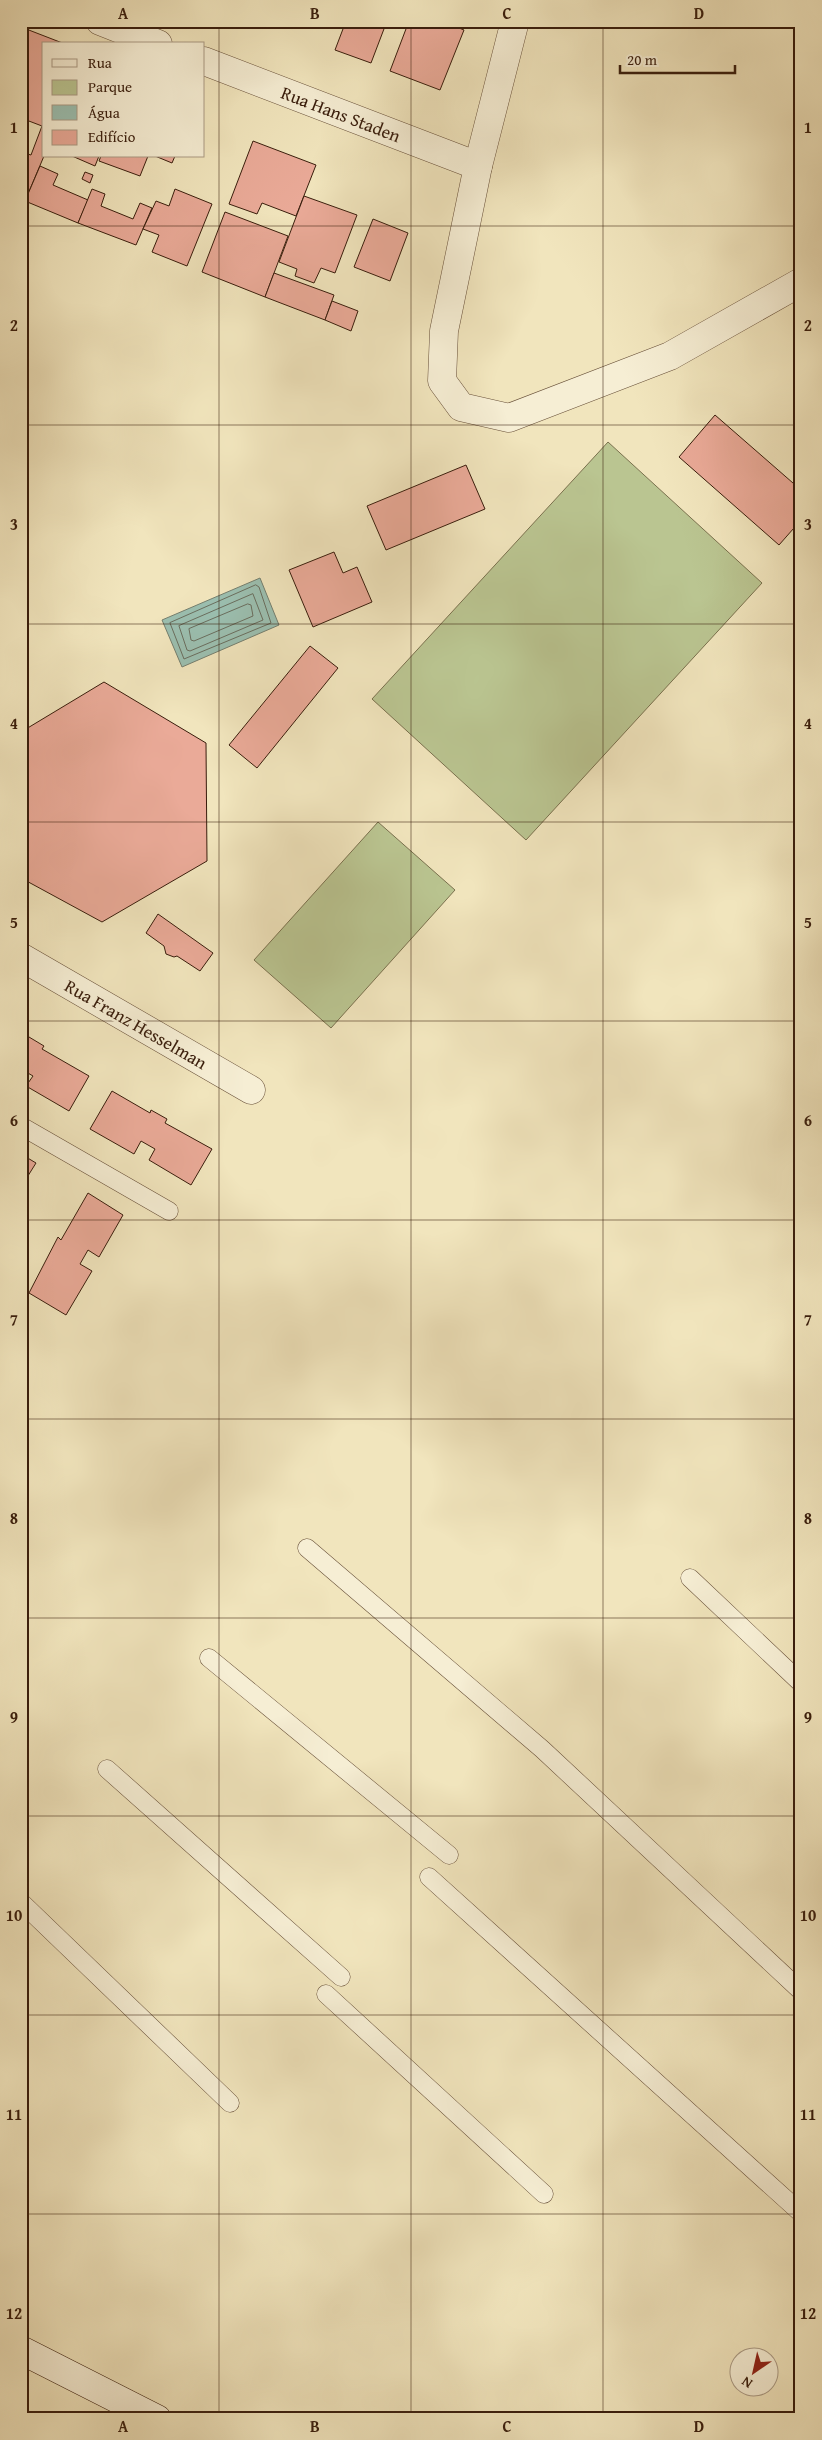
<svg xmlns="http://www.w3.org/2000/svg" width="822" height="2440" font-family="'Gentium Book Plus',serif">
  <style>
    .green { fill: #bac591; stroke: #7a714e }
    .water { fill: #9bbfb0; stroke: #747e6e }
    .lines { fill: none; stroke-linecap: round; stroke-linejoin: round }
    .shore { stroke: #6a6e5e; stroke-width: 1 }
    .building { fill: #eaaa98; stroke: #391d0c }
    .lane-casing { stroke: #674f38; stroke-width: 19 }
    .street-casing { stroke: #674f38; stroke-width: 29 }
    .secondary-casing { stroke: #391d0c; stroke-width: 29 }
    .lane { stroke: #f6eed4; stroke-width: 18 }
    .street { stroke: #f6eed4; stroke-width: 28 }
    .secondary { stroke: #f6eed4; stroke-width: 28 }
    .grid { fill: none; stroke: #391d0c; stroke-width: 1; stroke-opacity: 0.55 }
    .labels { text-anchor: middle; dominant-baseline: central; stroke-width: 5; stroke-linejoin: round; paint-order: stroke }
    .street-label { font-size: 18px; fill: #391d0c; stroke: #f6eed4 }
    .neatline { fill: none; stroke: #391d0c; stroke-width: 2 }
    .grid-label { font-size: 16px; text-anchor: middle; font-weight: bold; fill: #391d0c }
  </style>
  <rect width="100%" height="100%" fill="#f1e5bd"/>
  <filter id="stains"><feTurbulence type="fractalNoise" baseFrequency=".004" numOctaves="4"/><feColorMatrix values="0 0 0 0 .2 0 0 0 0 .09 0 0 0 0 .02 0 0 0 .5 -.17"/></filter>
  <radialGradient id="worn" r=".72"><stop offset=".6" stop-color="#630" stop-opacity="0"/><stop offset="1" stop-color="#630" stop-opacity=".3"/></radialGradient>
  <g class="green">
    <path d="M608 442 762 583 526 840 372 699Z"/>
    <path d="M378 822 455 890 331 1028 254 960Z"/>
  </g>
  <path class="water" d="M260 578 279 625 182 667 162 620Z"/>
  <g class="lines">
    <g class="shore">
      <path d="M256 585 259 587 271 623 184 659 170 623Z"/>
      <path d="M253 594 263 620 190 651 187 650 179 626Z"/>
      <path d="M248 604 251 605 253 616 194 641 191 640 189 629Z"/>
    </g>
  </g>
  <g class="building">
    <path d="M346 21H387L371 63 335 50Z"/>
    <path d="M409 21H442L464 30 440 90 390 71Z"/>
    <path d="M443 21H460L458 27Z"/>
    <path d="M21 27 65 44H44V156L25 201 21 200V139L28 142 24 153 31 155 42 126 21 118Z"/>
    <path d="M253 141 316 165 296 216 262 203 257 214 229 204Z"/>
    <path d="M72 156H99L95 166Z"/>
    <path d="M101 156H148L140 176 99 161Z"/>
    <path d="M155 156H175L172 163Z"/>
    <path d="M40 166 58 174 53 185 88 200 78 223 25 201Z"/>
    <path d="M85 172 93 175 90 183 82 179Z"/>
    <path d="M92 189 105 194 101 206 133 219 140 203 152 208 136 245 78 223Z"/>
    <path d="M175 189 212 204 187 266 152 252 159 235 143 229 156 201 169 206Z"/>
    <path d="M304 196 357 215 335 273 321 268 314 283 295 276 297 269 279 262Z"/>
    <path d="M225 212 288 236 265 297 202 272Z"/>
    <path d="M373 219 408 233 390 281 354 267Z"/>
    <path d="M274 273 334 295 325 320 265 297Z"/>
    <path d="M332 301 358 311 351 331 325 320Z"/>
    <path d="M715 415 801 490V520L779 545 679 457Z"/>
    <path d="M466 465 485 509 386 550 367 506Z"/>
    <path d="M334 552 343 573 357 567 372 602 313 627 289 570Z"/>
    <path d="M310 646 338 668 257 768 229 745Z"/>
    <path d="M104 682 206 743 207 861 102 922 21 878V732Z"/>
    <path d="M158 914 213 953 200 971 177 956 174 957 166 954 164 946 146 933Z"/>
    <path d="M21 1036 27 1039 29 1037 44 1046 42 1049 89 1076 69 1111 26 1086 33 1076 21 1069Z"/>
    <path d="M112 1091 150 1113 151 1110 167 1119 165 1123 212 1149 191 1185 149 1160 155 1149 141 1141 134 1154 90 1129Z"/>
    <path d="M21 1154 36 1163 21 1187Z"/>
    <path d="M88 1193 123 1215 99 1257 88 1250 80 1264 92 1271 66 1315 29 1293 58 1237 61 1240Z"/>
  </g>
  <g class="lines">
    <defs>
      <g id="lane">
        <path d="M21 1126 169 1211"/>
        <path d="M307 1548 542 1749 801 1991"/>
        <path d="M690 1578 801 1683"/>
        <path d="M209 1658 449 1855"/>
        <path d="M107 1769 341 1977"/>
        <path d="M429 1877 801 2213"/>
        <path d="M21 1902 230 2103"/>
        <path d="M326 1994 544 2194"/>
      </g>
      <g id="street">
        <path d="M100 21 158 44"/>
        <path d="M515 21 478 166 444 331 442 381 461 407 509 418 670 356 801 282"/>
        <path d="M204 61 478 166"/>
        <path d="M21 957 251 1090"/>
      </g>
      <path id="secondary" d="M21 2350 157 2419"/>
    </defs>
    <use href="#lane" class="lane-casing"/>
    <use href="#street" class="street-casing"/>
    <use href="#secondary" class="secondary-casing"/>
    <use href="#lane" class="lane"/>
    <use href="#street" class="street"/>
    <use href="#secondary" class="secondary"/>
  </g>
  <path class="grid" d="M219 21V2419M411 21V2419M603 21V2419M21 226H801M21 425H801M21 624H801M21 822H801M21 1021H801M21 1220H801M21 1419H801M21 1618H801M21 1816H801M21 2015H801M21 2214H801"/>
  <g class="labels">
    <g class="street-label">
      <text transform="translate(341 114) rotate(21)">Rua Hans Staden</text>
      <text transform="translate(136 1024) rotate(30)">Rua Franz Hesselman</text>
    </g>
  </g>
  <rect width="822" height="2440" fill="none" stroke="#f1e5bd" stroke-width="55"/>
  <rect x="42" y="42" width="162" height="115" fill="#f6eed4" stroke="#aa9a84"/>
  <rect x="52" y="59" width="25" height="8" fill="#f6eed4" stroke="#aa9a84"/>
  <text x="88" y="68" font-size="15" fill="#391d0c">Rua</text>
  <rect x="52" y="80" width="25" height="15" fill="#bac591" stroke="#aa9a84"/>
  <text x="88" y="92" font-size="15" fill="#391d0c">Parque</text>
  <rect x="52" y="105" width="25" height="15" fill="#9bbfb0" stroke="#aa9a84"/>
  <text x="88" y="118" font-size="15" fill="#391d0c">Água</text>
  <rect x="52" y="130" width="25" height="15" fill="#eaaa98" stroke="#aa9a84"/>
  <text x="88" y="142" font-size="15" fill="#391d0c">Edifício</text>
  <g transform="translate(754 2372) rotate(214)"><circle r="24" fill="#f6eed4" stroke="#aa9a84"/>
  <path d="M0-4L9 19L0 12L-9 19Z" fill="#8f2418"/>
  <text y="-8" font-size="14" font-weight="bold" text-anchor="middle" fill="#391d0c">N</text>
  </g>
  <path d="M620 65v8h115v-8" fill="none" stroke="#391d0c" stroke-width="2.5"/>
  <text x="627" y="65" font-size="15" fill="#391d0c" stroke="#f6eed4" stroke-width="4" paint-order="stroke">20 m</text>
  <rect x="28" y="28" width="766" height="2384" class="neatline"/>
  <g class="grid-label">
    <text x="123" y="19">A</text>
    <text x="315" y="19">B</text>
    <text x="507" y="19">C</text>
    <text x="699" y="19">D</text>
    <text x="14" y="133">1</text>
    <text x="808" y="133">1</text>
    <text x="14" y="331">2</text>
    <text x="808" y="331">2</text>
    <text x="14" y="530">3</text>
    <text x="808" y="530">3</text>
    <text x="14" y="729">4</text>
    <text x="808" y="729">4</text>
    <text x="14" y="928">5</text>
    <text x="808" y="928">5</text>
    <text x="14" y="1126">6</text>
    <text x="808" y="1126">6</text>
    <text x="14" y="1325">7</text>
    <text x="808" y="1325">7</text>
    <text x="14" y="1524">8</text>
    <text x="808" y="1524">8</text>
    <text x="14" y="1723">9</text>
    <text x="808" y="1723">9</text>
    <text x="14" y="1921">10</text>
    <text x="808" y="1921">10</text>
    <text x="14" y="2120">11</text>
    <text x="808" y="2120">11</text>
    <text x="14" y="2319">12</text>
    <text x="808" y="2319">12</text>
    <text x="123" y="2432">A</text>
    <text x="315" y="2432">B</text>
    <text x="507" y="2432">C</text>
    <text x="699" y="2432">D</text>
  </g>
  <rect width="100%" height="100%" filter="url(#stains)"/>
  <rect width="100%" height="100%" fill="url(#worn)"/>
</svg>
